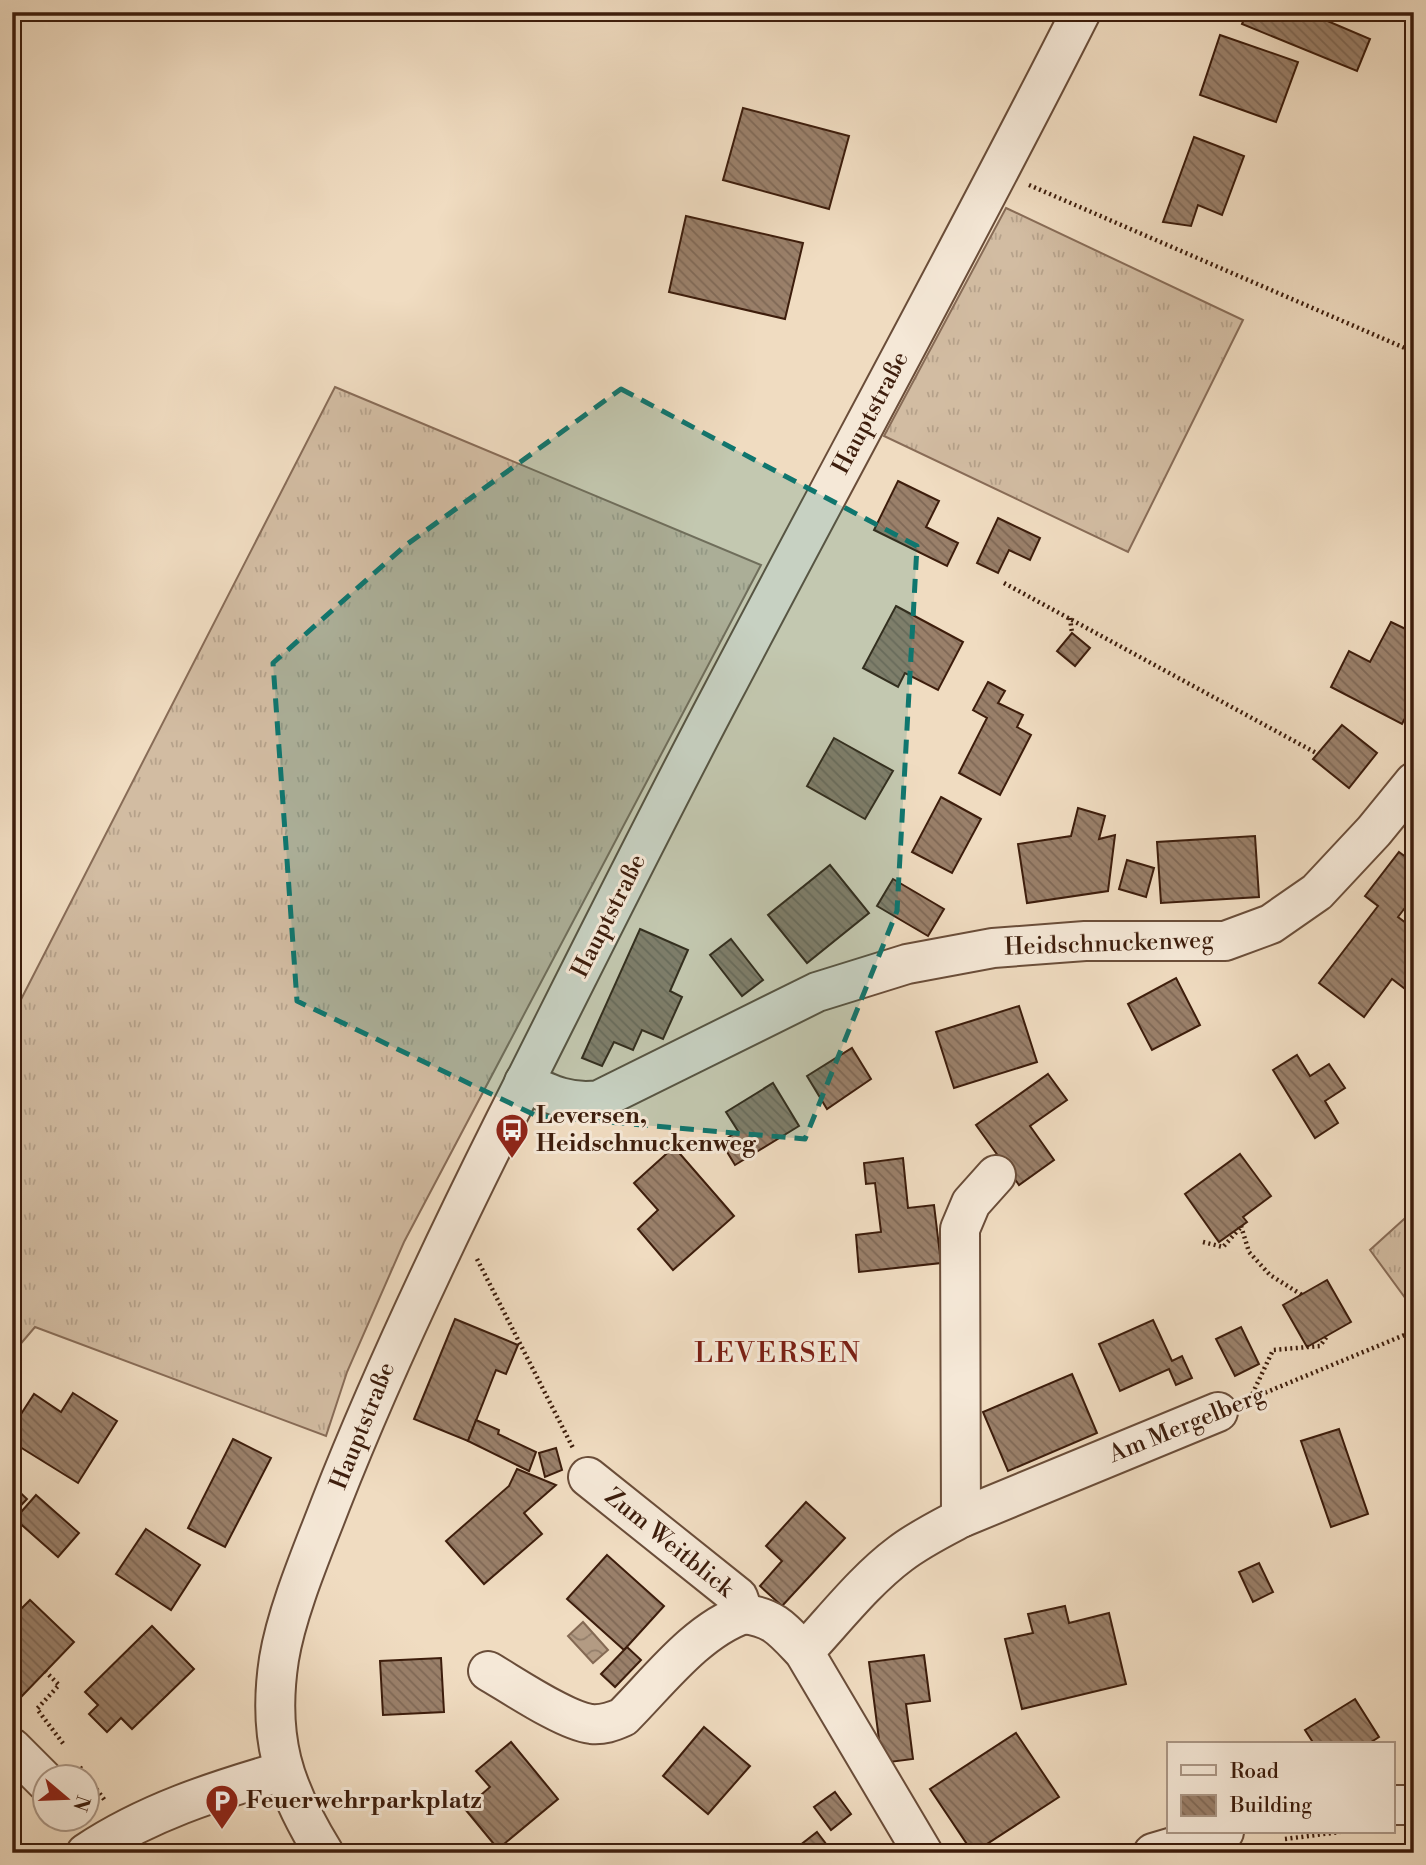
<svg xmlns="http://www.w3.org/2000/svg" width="1426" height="1865" font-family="'Libre Bodoni',serif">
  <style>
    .grass { fill: url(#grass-tufts); stroke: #886c57; stroke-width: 2 }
    .water { fill: url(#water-waves); stroke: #846953; stroke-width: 2 }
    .building { fill: url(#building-back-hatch); stroke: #3d1d0c; stroke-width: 2 }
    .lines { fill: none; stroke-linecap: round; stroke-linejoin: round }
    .minor-casing { stroke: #6a4d39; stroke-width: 42 }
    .path { stroke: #3d1d0c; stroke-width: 4.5; stroke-dasharray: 2 3.5; stroke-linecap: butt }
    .minor { stroke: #f5e8d7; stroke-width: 38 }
    .marked { fill: #0f766e; fill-opacity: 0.2; stroke: #0f766e; stroke-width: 5; stroke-dasharray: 14 9; stroke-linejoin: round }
    .labels { text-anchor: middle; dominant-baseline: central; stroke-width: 6; stroke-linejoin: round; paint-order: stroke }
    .street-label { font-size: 24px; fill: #3d1d0c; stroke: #f5e8d7 }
    .poi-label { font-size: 24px; font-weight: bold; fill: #3d1d0c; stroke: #f5e8d7; text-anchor: start }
    .quarter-label { font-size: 28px; letter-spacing: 2px; fill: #7a1f14; stroke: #f5e8d7 }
  </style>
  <defs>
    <pattern id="grass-tufts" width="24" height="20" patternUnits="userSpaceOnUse" patternTransform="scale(1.75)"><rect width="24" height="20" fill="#d2bca2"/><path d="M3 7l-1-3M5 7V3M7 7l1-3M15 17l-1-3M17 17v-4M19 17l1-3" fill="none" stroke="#b5a18a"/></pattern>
    <pattern id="water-waves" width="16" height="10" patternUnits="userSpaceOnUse" patternTransform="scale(1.75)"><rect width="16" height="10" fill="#b39b83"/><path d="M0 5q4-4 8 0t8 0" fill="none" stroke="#937e6a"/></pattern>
    <pattern id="building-back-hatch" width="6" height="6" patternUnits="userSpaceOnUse" patternTransform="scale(1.75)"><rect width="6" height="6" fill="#9a806a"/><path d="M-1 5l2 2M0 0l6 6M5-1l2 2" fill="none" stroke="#7f6856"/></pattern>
  </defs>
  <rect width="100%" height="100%" fill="#f0dcc1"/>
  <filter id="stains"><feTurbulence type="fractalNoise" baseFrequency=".00286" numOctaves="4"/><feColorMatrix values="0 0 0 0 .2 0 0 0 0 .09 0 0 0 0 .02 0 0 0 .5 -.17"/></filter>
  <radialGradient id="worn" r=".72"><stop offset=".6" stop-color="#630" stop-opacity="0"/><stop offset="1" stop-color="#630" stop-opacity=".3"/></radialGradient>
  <g class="grass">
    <path d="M1006 208 1243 320 1128 552 884 436Z"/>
    <path d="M335 387 761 565 404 1242 347 1372 326 1436 35 1327 12 1354V1017Z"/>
    <path d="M1414 1210V1310L1370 1250Z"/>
  </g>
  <path class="water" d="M583 1622 608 1650 593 1663 568 1636Z"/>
  <g class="building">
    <path d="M1247 12H1329L1325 20 1370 39 1357 71 1242 24Z"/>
    <path d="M1220 35 1298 62 1276 122 1200 95Z"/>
    <path d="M743 108 849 136 829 209 723 180Z"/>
    <path d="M1194 137 1244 156 1222 215 1198 205 1191 226 1163 222Z"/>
    <path d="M686 216 803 243 785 319 669 292Z"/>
    <path d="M898 481 939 501 926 527 958 543 947 566 874 530Z"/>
    <path d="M998 518 1040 538 1030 560 1009 550 998 573 977 563Z"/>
    <path d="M896 606 963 642 938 690 905 673 898 687 863 668Z"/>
    <path d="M1391 622 1414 633V701L1402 724 1331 687 1349 651 1370 662Z"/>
    <path d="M1072 633 1090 648 1075 666 1057 651Z"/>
    <path d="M988 682 1005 691 998 703 1023 715 1017 727 1031 735 1000 795 959 773 987 718 973 710Z"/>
    <path d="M1342 725 1377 753 1349 788 1313 759Z"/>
    <path d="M834 738 893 771 865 819 807 786Z"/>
    <path d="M941 797 981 819 952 873 912 852Z"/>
    <path d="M1078 808 1105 816 1099 839 1115 835 1108 891 1027 903 1018 844 1071 836Z"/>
    <path d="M1255 836 1259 897 1161 903 1157 842Z"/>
    <path d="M1399 852 1414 863V896L1398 917 1414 929V993L1413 995 1392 979 1364 1017 1319 983 1378 906 1365 896Z"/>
    <path d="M1127 860 1154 868 1146 897 1119 889Z"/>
    <path d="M830 865 869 913 807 963 768 915Z"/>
    <path d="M893 879 944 909 928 936 877 906Z"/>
    <path d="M640 929 688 950 670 991 682 997 663 1039 642 1030 633 1050 614 1042 602 1066 582 1058Z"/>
    <path d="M731 939 763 980 742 996 710 955Z"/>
    <path d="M1176 978 1200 1025 1152 1050 1128 1004Z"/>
    <path d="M1019 1006 1037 1062 954 1088 936 1032Z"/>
    <path d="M852 1048 871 1079 827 1109 807 1076Z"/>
    <path d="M1297 1055 1310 1076 1329 1064 1345 1088 1325 1101 1338 1123 1315 1138 1273 1070Z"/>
    <path d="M1048 1074 1067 1100 1030 1126 1054 1160 1019 1185 976 1125Z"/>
    <path d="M773 1083 799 1126 735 1165 721 1142 738 1131 726 1112Z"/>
    <path d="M674 1147 734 1216 673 1270 638 1229 658 1210 634 1183Z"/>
    <path d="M1240 1154 1271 1196 1243 1217 1247 1222 1219 1242 1185 1194Z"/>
    <path d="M903 1158 908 1208 934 1205 941 1263 859 1272 856 1235 881 1232 875 1183 866 1184 864 1163Z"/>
    <path d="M1327 1280 1351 1322 1307 1347 1283 1305Z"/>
    <path d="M455 1319 518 1345 506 1374 496 1370 468 1441 414 1419Z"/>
    <path d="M1153 1320 1172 1361 1182 1356 1192 1378 1176 1385 1169 1369 1120 1391 1099 1344Z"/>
    <path d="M1241 1327 1259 1364 1235 1376 1216 1339Z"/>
    <path d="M1072 1374 1097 1433 1008 1471 983 1412Z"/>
    <path d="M73 1393 117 1421 78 1483 12 1442V1428L34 1394 61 1412Z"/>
    <path d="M476 1420 499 1430 498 1434 536 1452 529 1471 468 1441Z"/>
    <path d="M1339 1429 1368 1514 1331 1527 1301 1441Z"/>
    <path d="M233 1439 271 1458 225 1547 188 1528Z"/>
    <path d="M556 1448 562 1470 545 1477 539 1453Z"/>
    <path d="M517 1469 556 1485 524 1513 542 1534 484 1584 446 1541 509 1486Z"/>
    <path d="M12 1485 27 1499 12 1515Z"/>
    <path d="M36 1495 79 1533 58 1557 15 1519Z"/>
    <path d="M806 1502 845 1538 782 1606 760 1586 782 1561 766 1546Z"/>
    <path d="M146 1529 200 1565 171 1610 116 1574Z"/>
    <path d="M607 1555 664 1606 624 1650 567 1599Z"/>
    <path d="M1259 1563 1273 1592 1253 1602 1239 1572Z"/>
    <path d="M30 1600 74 1642 21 1697 12 1689V1618Z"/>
    <path d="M1065 1606 1069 1623 1109 1613 1126 1684 1022 1709 1005 1639 1033 1633 1028 1614Z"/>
    <path d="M152 1626 194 1669 132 1729 121 1718 107 1732 89 1714 98 1705 85 1692Z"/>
    <path d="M627 1647 641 1660 615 1687 601 1674Z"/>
    <path d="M924 1655 930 1701 906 1704 913 1759 882 1763 869 1662Z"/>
    <path d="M441 1658 444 1712 383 1715 380 1661Z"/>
    <path d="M1355 1699 1379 1737 1368 1744H1314L1305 1730Z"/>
    <path d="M704 1727 750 1766 708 1814 663 1776Z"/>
    <path d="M1016 1733 1059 1797 973 1853 930 1789Z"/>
    <path d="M511 1742 558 1799 498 1849 465 1809 490 1787 476 1771Z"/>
    <path d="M835 1792 851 1814 831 1830 814 1807Z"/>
    <path d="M817 1832 833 1853H790Z"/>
  </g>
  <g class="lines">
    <defs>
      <g id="minor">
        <path d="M524 1082C551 1095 570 1104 599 1100L817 992 907 964 993 948 1085 941H1225L1271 924 1317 892 1374 831 1414 782"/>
        <path d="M588 1477 738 1597 744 1614C774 1617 784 1631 804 1652L923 1853"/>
        <path d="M961 1518 960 1229 971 1203 996 1175"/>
        <path d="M804 1652C835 1619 864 1581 900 1554 918 1540 940 1529 961 1518L1218 1412"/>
        <path d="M488 1671C512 1685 565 1721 591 1724 603 1725 612 1722 623 1717 658 1682 697 1630 744 1614"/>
        <path d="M12 1748 46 1782"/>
        <path d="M1393 1805H1414"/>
        <path d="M86 1853C146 1813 214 1791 283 1771"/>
        <path d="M324 1853C283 1787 267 1737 279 1659 287 1610 313 1550 331 1503 382 1373 442 1247 505 1121 577 978 648 834 723 692 842 465 965 241 1081 12"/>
        <path d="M1153 1853 1224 1832"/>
      </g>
    </defs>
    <use href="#minor" class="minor-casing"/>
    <g class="path">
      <path d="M1029 185 1414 352"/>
      <path d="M1004 583 1318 754"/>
      <path d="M1070 618 1072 633"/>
      <path d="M1241 1226 1249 1252 1270 1275 1302 1295"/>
      <path d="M1203 1242 1223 1247 1241 1227"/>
      <path d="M477 1259 573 1448"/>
      <path d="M1250 1399 1414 1331"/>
      <path d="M1250 1399 1273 1350 1320 1346 1328 1335"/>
      <path d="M45 1671 59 1685 37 1709 65 1746"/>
      <path d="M80 1767 106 1802"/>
      <path d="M1285 1839 1340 1832"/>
    </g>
    <use href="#minor" class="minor"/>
  </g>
  <path class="marked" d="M621 389 917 546 897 911 805 1139 537 1116 297 1001 273 663 406 545Z"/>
  <defs>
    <symbol id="bus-pin" viewBox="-11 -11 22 30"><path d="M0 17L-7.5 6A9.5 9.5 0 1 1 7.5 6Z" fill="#8f2418" stroke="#f5e8d7"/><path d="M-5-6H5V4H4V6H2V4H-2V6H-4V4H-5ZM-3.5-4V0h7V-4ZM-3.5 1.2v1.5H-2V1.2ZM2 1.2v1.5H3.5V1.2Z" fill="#fff"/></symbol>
    <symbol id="parking-pin" viewBox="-11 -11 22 30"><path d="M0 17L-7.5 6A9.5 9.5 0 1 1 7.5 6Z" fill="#8f2418" stroke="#f5e8d7"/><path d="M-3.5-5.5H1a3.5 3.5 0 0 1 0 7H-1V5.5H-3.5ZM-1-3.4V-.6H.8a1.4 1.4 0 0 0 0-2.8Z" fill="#fff"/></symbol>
  </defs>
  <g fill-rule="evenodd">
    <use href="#bus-pin" x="493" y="1111" width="38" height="52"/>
    <use href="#parking-pin" x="203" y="1782" width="38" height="52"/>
  </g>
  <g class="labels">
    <g class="street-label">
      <text transform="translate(871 413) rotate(-62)">Hauptstraße</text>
      <text transform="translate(609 916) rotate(-63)">Hauptstraße</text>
      <text transform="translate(1109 944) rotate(-2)">Heidschnuckenweg</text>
      <text transform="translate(1187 1425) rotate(-22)">Am Mergelberg</text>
      <text transform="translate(363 1426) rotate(-68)">Hauptstraße</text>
      <text transform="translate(669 1543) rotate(39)">Zum Weitblick</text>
    </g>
    <g class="poi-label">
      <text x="536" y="1116">Leversen,<tspan x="536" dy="28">Heidschnuckenweg</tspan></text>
      <text x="246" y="1801">Feuerwehrparkplatz</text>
    </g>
    <g class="quarter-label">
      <text x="778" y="1353">LEVERSEN</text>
    </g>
  </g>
  <rect width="1426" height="1865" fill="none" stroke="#f0dcc1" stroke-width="42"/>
  <rect x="14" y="14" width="1398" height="1837" fill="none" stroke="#3d1d0c" stroke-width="3.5"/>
  <rect x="21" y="21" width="1384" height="1823" fill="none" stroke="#3d1d0c" stroke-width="2"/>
  <rect x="1167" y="1742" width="228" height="91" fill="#f5e8d7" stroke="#ab9786" stroke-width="2"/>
  <rect x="1181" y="1765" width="35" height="10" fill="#f5e8d7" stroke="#ab9786" stroke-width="2"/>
  <text x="1230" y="1778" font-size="21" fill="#3d1d0c">Road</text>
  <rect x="1181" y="1795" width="35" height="21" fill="url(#building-back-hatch)" stroke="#ab9786" stroke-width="2"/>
  <text x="1230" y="1812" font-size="21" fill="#3d1d0c">Building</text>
  <g transform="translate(66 1798) rotate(109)"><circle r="33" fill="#f5e8d7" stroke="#ab9786" stroke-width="2"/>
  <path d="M0-5L12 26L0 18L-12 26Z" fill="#8f2418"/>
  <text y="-10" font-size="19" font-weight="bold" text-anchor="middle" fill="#3d1d0c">N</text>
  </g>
  <rect width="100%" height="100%" filter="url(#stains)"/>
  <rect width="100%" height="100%" fill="url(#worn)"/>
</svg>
